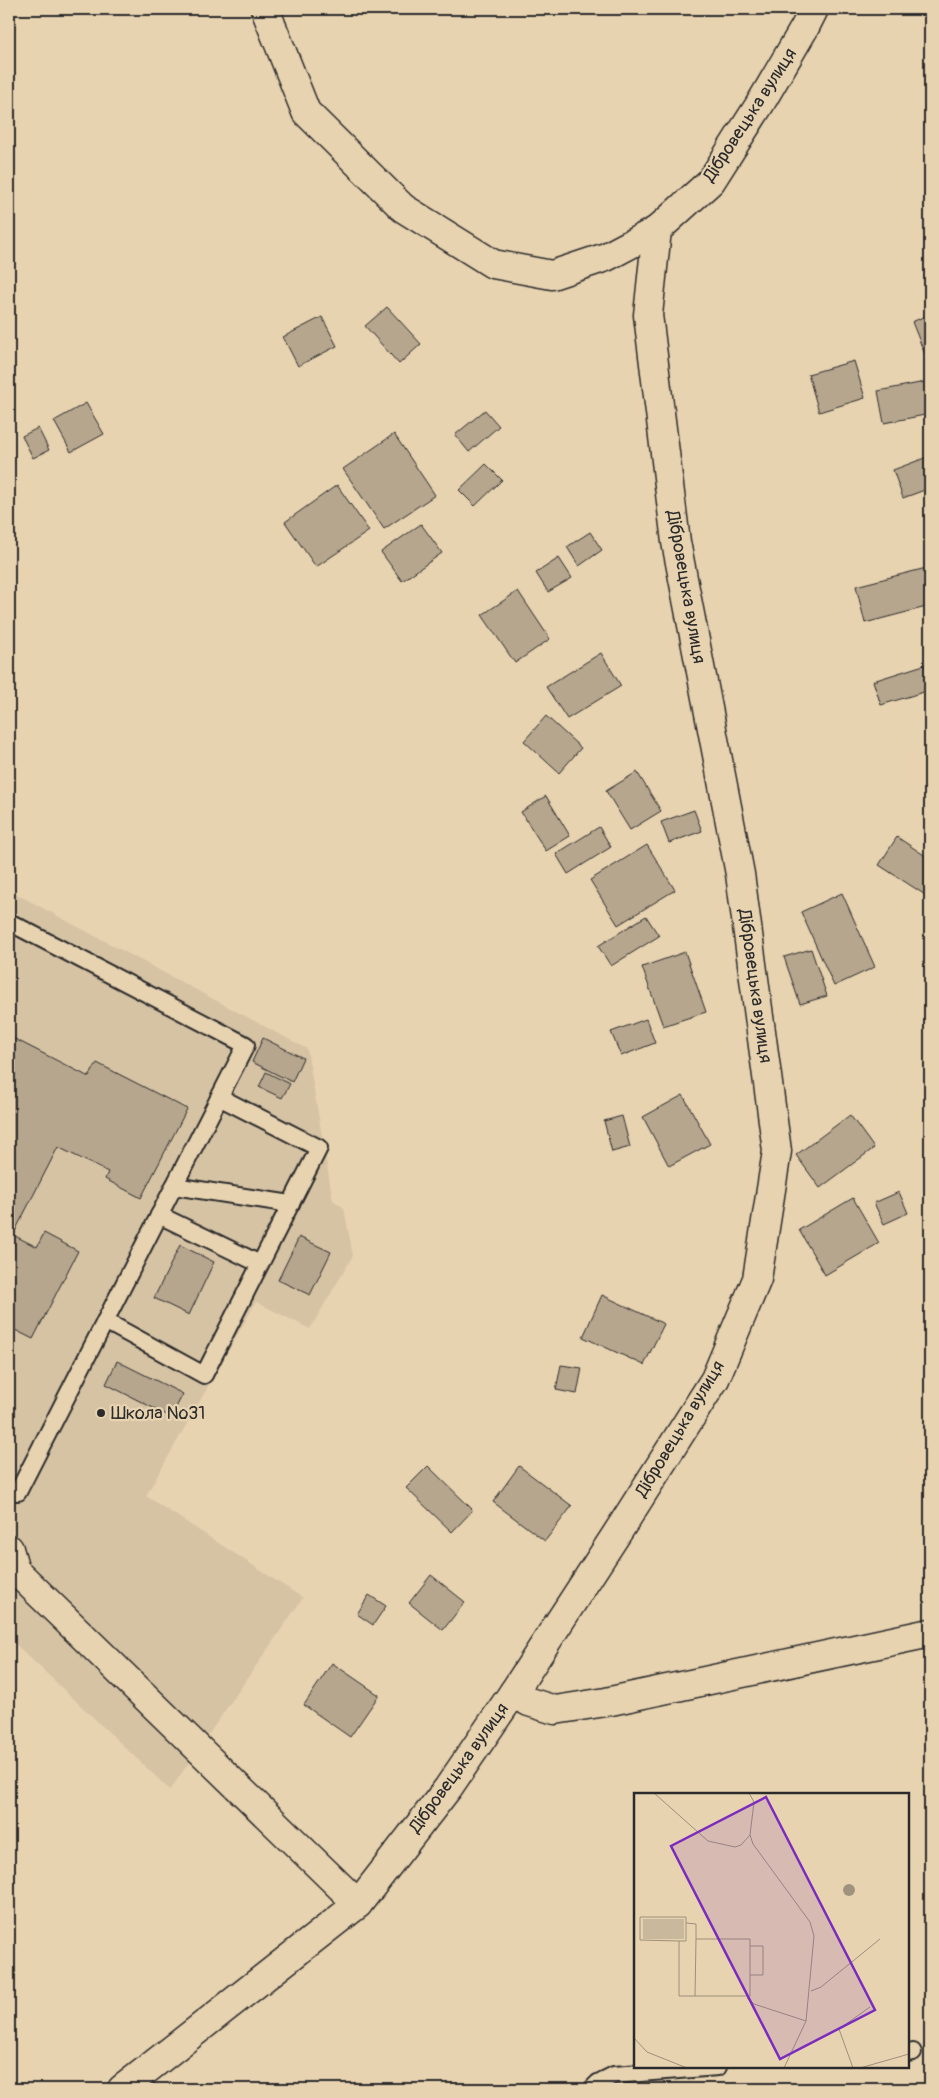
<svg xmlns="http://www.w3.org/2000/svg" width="939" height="2098" font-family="Pangolin,sans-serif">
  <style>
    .built { fill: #d6c3a4 }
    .building { fill: #b6a68e; stroke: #2b2b2b }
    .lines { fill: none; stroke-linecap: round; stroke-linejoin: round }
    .service-casing { stroke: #2b2b2b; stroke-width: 20 }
    .minor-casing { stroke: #2b2b2b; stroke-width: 31 }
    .service { stroke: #e8d3b1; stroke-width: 16 }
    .minor { stroke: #e8d3b1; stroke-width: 28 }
    .poi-dot { fill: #2b2b2b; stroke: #e8d3b1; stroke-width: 2 }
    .labels { text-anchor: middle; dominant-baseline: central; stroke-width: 4.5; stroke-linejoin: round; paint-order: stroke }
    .street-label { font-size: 18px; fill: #2b2b2b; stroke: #e8d3b1 }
    .poi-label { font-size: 18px; fill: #2b2b2b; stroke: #e8d3b1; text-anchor: start }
    .inset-road { fill: none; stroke: #9c907b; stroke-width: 1 }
    .view { fill: #7b2cbf; fill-opacity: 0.15; stroke: #7b2cbf; stroke-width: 2.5 }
    .inset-edge { fill: none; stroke: #2b2b2b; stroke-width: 2.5 }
  </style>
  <rect width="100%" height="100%" fill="#e8d3b1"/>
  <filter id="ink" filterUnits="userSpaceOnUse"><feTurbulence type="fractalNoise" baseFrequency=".02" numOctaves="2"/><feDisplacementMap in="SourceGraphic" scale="10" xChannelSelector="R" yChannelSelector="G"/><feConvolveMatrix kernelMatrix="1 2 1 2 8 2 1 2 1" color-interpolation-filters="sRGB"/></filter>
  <g filter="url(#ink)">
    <path class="built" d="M9 890 307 1049 333 1200 344 1208 353 1256 310 1329 256 1302 146 1496 303 1598 170 1790 9 1638Z"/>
    <g class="building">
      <path d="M387 307 421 344 399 364 365 326Z"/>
      <path d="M930 314V367L912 322Z"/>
      <path d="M322 317 337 346 298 366 283 337Z"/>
      <path d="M854 361 865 398 819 412 808 374Z"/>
      <path d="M930 381V414L884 423 878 391Z"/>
      <path d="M86 403 104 434 71 452 54 421Z"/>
      <path d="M485 410 499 426 469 452 455 435Z"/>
      <path d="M38 428 49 450 33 458 22 436Z"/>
      <path d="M394 434 435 495 384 529 343 469Z"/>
      <path d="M930 456V488L903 498 893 470Z"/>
      <path d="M486 464 502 480 475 506 459 490Z"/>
      <path d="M337 485 369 531 316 567 285 522Z"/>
      <path d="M421 524 442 553 402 581 381 552Z"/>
      <path d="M590 532 602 550 579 566 567 547Z"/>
      <path d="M559 558 572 578 548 592 536 573Z"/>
      <path d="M930 567V606L865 623 856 586Z"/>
      <path d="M518 591 550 639 515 663 482 615Z"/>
      <path d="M601 653 621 686 567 719 546 687Z"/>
      <path d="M930 663V690L881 705 873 681Z"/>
      <path d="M546 716 581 748 559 773 524 741Z"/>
      <path d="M924 759H930V777H926Z"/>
      <path d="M637 772 661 811 630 830 606 791Z"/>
      <path d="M546 796 570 836 546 851 521 812Z"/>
      <path d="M694 810 702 831 669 843 661 822Z"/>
      <path d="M599 827 611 847 568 874 556 854Z"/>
      <path d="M897 837 930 859V898L879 865Z"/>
      <path d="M647 845 675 890 618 925 590 880Z"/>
      <path d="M842 893 875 967 834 986 801 912Z"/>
      <path d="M646 916 659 936 611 966 598 946Z"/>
      <path d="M811 949 827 996 800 1004 784 957Z"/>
      <path d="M685 952 706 1012 663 1026 642 967Z"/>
      <path d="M646 1019 655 1043 621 1056 611 1032Z"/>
      <path d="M9 1036 89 1077 97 1063 187 1109 141 1198 105 1179 108 1172 58 1147 13 1235 37 1247 44 1233 78 1251 33 1339 9 1327Z"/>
      <path d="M263 1038 303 1058 292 1082 252 1062Z"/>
      <path d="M266 1072 290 1084 282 1098 259 1087Z"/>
      <path d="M683 1095 710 1144 669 1166 643 1117Z"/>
      <path d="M850 1115 874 1148 820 1188 796 1155Z"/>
      <path d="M622 1116 630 1147 612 1152 604 1121Z"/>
      <path d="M899 1192 908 1213 884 1224 874 1203Z"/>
      <path d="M853 1198 879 1243 825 1275 799 1230Z"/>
      <path d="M299 1237 331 1252 310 1295 278 1280Z"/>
      <path d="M180 1245 214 1262 189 1315 154 1298Z"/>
      <path d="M602 1295 664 1324 644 1365 583 1337Z"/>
      <path d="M117 1361 183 1394 171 1417 106 1384Z"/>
      <path d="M561 1365 582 1368 577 1394 556 1390Z"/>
      <path d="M428 1466 473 1510 452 1532 406 1488Z"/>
      <path d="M519 1466 572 1506 545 1541 493 1502Z"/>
      <path d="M431 1575 465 1602 443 1630 409 1603Z"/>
      <path d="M369 1595 386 1606 373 1625 357 1614Z"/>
      <path d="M332 1663 379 1695 350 1737 304 1705Z"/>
    </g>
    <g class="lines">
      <defs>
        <g id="service">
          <path d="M9 922 246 1045 18 1492H9"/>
          <path d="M174 1186 291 1204"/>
          <path d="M159 1215 260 1264"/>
          <path d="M105 1321 204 1375 319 1148 219 1097"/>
          <path d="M908 2053 913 2052"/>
          <path d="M592 2089 598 2083 614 2075 718 2067"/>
        </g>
        <g id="minor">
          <path d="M265 9 306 112 403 208 493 264 552 275 606 257 657 230"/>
          <path d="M9 1549 15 1570 358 1904"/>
          <path d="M513 1693 529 1702 555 1710 606 1702 930 1633"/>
          <path d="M122 2089 358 1904 448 1788 513 1693 623 1524 715 1379 757 1279 777 1151 740 874 676 542 648 315 657 230 711 181 760 104 805 27 814 9"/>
        </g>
      </defs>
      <use href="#service" class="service-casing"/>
      <use href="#minor" class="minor-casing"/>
      <use href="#service" class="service"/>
      <use href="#minor" class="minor"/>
    </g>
  </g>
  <circle class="poi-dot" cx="101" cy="1413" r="5"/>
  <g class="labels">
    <g class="street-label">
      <text transform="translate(750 115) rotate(-57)">Дібровецька вулиця</text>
      <text transform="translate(686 587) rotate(80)">Дібровецька вулиця</text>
      <text transform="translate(755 986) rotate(82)">Дібровецька вулиця</text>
      <text transform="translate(680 1429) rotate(-59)">Дібровецька вулиця</text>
      <text transform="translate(459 1768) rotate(-54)">Дібровецька вулиця</text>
    </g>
    <g class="poi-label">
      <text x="111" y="1413">Школа №31</text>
    </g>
  </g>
  <g transform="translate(634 1793)">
    <rect width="275" height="275" fill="#e8d3b1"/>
    <path d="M9 126H50V146H9Z" fill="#c9b89b"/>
    <path d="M209 97a6 6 0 1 1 12 0a6 6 0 1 1-12 0Z" fill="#a0937e"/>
    <path class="inset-road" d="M20 0 74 48 101 54 107 52 116 42M115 0 120 9 116 42 119 51 176 129 180 143 172 228 150 275M6 124H52V130L62 131V146H116V203H45V148L6 147ZM45 148H52V130M116 153H129V182H116M177 198 187 194 246 146M61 203 62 146M113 205 120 211 172 228M0 245 13 259 53 275M219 275 205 236 236 214M226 275 275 261"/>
    <path class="view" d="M132 4 241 217 146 266 37 53Z"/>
    <rect width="275" height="275" class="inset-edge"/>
  </g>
  <rect width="939" height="2098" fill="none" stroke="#e8d3b1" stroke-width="30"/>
  <rect x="15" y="15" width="909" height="2068" fill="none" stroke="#2b2b2b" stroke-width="2" filter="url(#ink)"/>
</svg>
